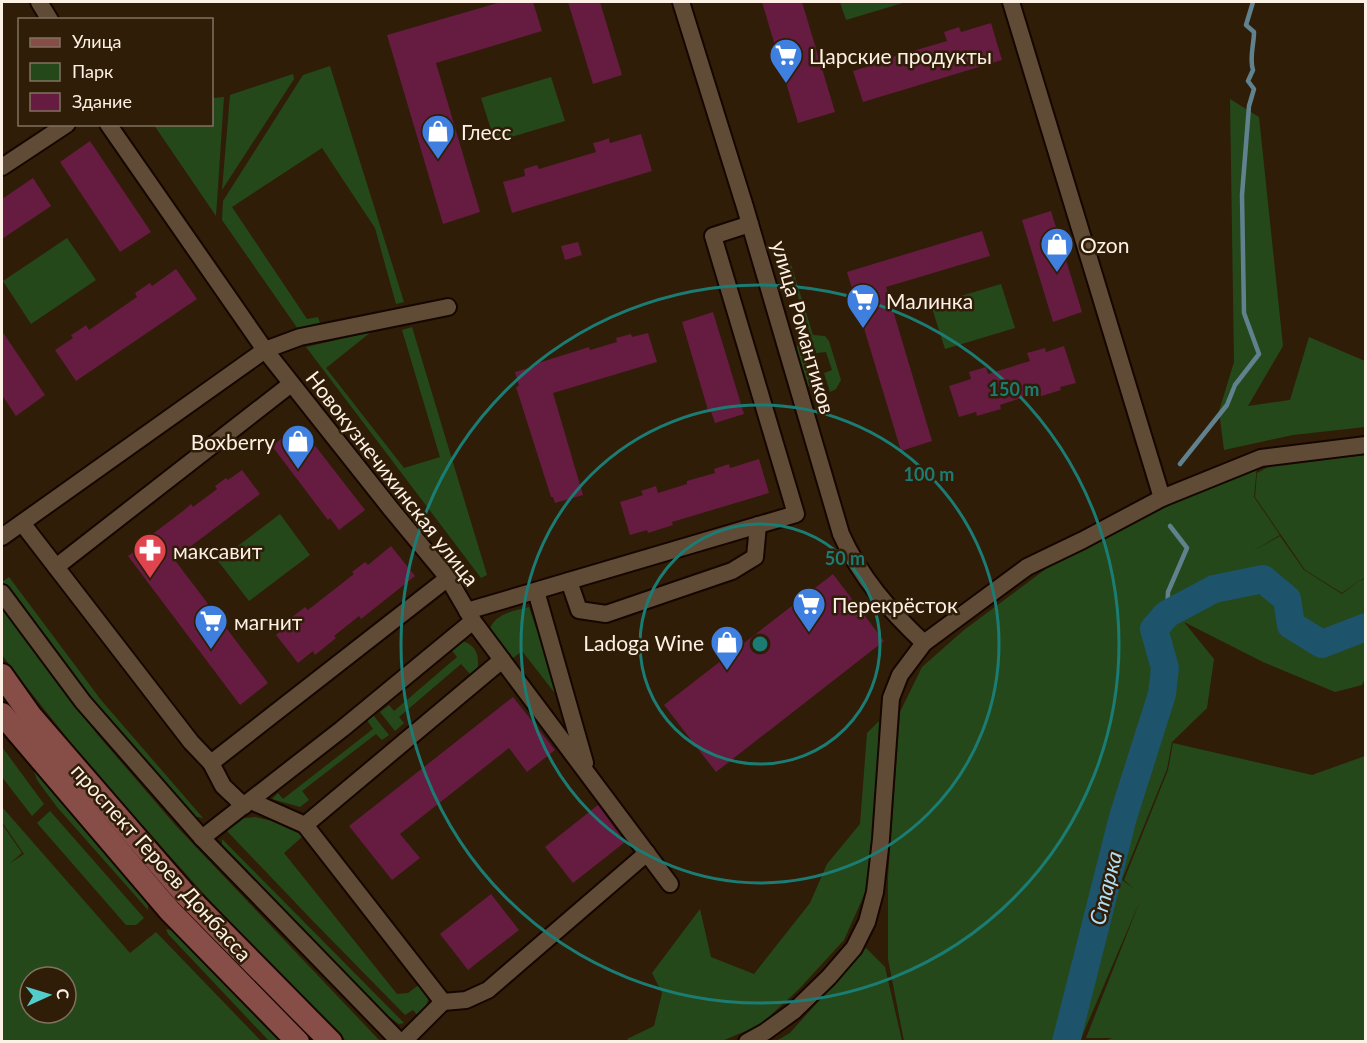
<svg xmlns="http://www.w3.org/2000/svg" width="1367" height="1043" font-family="Lato,sans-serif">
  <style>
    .green { fill: #25481b; fill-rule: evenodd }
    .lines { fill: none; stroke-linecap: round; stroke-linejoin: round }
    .stream { stroke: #60828f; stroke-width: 4.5 }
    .river { stroke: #1d536b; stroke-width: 28 }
    .building { fill: #661b41 }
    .street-casing { stroke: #160600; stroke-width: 20 }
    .secondary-casing { stroke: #160600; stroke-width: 26 }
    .street { stroke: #604b37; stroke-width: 16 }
    .secondary { stroke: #874d47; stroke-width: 22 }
    .ring { fill: none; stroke: #1b7c74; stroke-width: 3 }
    .labels { text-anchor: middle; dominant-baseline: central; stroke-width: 5; stroke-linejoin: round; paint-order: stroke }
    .poi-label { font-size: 21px; fill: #fdf0e4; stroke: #2f1d08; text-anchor: start }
    .street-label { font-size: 21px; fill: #fdf0e4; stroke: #2f1d08 }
    .water-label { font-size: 22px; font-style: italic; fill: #b0def5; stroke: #2f1d08 }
    .centre { fill: #1b7c74; stroke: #2f1d08; stroke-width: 3 }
    .ring-label { font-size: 18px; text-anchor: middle; font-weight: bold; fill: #1b7c74; stroke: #2f1d08; stroke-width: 5; stroke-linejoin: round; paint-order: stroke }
  </style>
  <rect width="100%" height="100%" fill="#2f1d08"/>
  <g class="green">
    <path d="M840 2H906L846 20Z"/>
    <path d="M330 66 404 302 396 304 375 228 322 148 232 207 307 319 318 317 320 323 298 329 222 220 223 201 303 75Z"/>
    <path d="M293 74 294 79 222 190 230 95Z"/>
    <path d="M551 77 565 121 495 142 481 98Z"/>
    <path d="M224 97 216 216 154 125 212 124V98Z"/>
    <path d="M1230 99 1259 117 1283 346 1248 406 1290 400 1309 337 1365 361V427L1293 435 1224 450 1219 411 1234 362Z"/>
    <path d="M67 238 96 280 31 324 3 281Z"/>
    <path d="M789 258 813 335 825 336 829 341 841 380 836 389 830 392 824 373 832 370 826 352 816 353 786 259Z"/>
    <path d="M1001 284 1015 328 945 349 931 305Z"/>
    <path d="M412 327 487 575 481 578 306 347 371 332 326 368 404 468 440 457 402 330Z"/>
    <path d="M807 336 814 355 804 357 811 377 820 374 826 392C817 393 813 393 808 385L796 348 801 339Z"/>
    <path d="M1365 455V578L1359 581 1342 593 1305 570 1255 497 1257 473 1270 466Z"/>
    <path d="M1257 466 1254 497 1280 535 1251 552 1280 536 1304 570 1342 594 1359 581 1365 579V679L1362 685 1335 692 1263 662 1184 622 1214 659 1207 708 1172 742 1167 769 1122 880 1133 888 1124 880 1168 770 1173 743 1312 775 1365 756V1041L1102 1042 1112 1038H1086L1140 901 1080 1041H904L888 959V877L900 712 922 667 964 630 1055 562 1123 526Z"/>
    <path d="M280 514 310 555 249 601 218 561Z"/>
    <path d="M9 577 101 700 203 818 193 816 184 808 97 705 2 582Z"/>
    <path d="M529 607 561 701 522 651 512 659 489 632C493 614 513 611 529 607Z"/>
    <path d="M2 609 97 734 177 827 380 1041H346L220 912 91 768 17 675 2 655Z"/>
    <path d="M460 640C475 645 479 652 478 667L470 674 461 664 399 717 404 723 395 731 380 712 389 705 394 711 457 657 450 648Z"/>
    <path d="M373 715 389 735 382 740 376 734 302 791 309 800 300 807 272 799 278 793 283 799 373 729 367 720Z"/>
    <path d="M879 721 875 834 865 893 844 940 799 989 760 1025 722 1041 630 1042 627 1039 654 1026 662 993 652 973 700 909 711 957 754 974 810 903 827 864 860 824 867 733Z"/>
    <path d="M2 747 44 804 32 816 2 777Z"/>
    <path d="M33 769 45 779 148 898V910L57 807 37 780Z"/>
    <path d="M2 807 130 953 156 932 261 1041H2V824L22 853 9 864 24 854 2 822ZM30 977H66V1013H30Z"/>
    <path d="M50 811 144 918 136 925H126L37 823Z"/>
    <path d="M255 817 294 826 303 836 284 853 397 994 408 993 420 984 429 997 426 1006 418 1016 413 1010 405 1015 311 919 226 830 236 819Z"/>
    <path d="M222 839 404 1023 399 1024 384 1013 222 848Z"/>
    <path d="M166 929 178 932 285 1041H269L168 934Z"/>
    <path d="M866 948 885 967 902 1041H776L790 1033Z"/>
  </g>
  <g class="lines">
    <g class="stream">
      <path d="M1180 464 1227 405 1235 385 1259 354 1244 313 1242 195 1249 106 1254 89 1248 81 1253 70C1249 58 1254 45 1254 32L1246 25 1253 2"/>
      <path d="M1167 614 1168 592 1187 548 1170 526"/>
    </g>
    <path class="river" d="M1066 1042 1123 817 1162 694 1165 668 1154 629 1167 614 1214 589 1263 579 1287 599 1291 625 1322 644 1366 627"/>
  </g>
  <g class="building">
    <path d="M501 2H533L542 31 436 63 480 212 443 224 387 35Z"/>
    <path d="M568 2H600L622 75 593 84Z"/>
    <path d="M762 2H802L835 112 798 123Z"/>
    <path d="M991 23 1002 60 863 102 853 71 876 64 874 58 888 54 889 58 947 41 944 32 959 27 961 32Z"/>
    <path d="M641 134 652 171 512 213 503 182 525 176 524 169 537 165 539 169 596 152 593 143 601 141 609 138 610 143Z"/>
    <path d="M90 141 151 232 120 252 60 162Z"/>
    <path d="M33 178 51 206 2 239V199Z"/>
    <path d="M1051 211 1082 312 1053 322 1022 220Z"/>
    <path d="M982 231 990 256 886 287 932 441 901 451 847 272Z"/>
    <path d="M578 242 582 255 565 260 561 246Z"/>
    <path d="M176 269 197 299 76 381 55 350 73 338 71 335 79 330 86 325 89 330 137 297 135 293 150 283 152 286Z"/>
    <path d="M713 312 744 414 715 423 710 409 708 410 682 322Z"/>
    <path d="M2 331 45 395 16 416 2 395Z"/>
    <path d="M648 333 657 362 553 393 583 495 555 503 553 497H551L516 387 519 386 515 372 536 366 535 364 589 347 590 350 617 342 616 338 631 334 632 337Z"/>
    <path d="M1064 346 1076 383 1060 387 1061 390 1035 398 1033 394 1000 405 1001 409 977 416 976 412 959 417 949 386 971 379 969 372 986 367 988 374 1030 361 1027 353 1045 348 1046 352Z"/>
    <path d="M299 425 365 510 339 530 330 518 328 520 272 446Z"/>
    <path d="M759 459 769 493 672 522 673 525 648 533 647 530 630 535 620 502 643 495 641 491 656 486 658 493 687 484V481L715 473 714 469 729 464 730 468Z"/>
    <path d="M242 470 260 494 174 559 268 683 240 705 128 556 148 542 146 539 183 511 191 504 193 507 217 489 215 486 226 478 228 480Z"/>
    <path d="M391 546 415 576 361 619 359 616 334 636 336 638 315 655 313 651 298 663 276 635 293 621 291 618 305 607 308 610 354 574 352 572 365 562 368 565Z"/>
    <path d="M833 574 884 641 716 772 664 705Z"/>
    <path d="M513 697 555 750 527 772 509 748 400 834 420 858 392 880 349 826Z"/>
    <path d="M598 805 625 842 573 883 545 847Z"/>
    <path d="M491 894 519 930 468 970 440 934Z"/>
  </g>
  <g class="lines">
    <defs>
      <g id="street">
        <path d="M39 2 50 20"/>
        <path d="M681 2 745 207 841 534C860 577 890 611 924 643"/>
        <path d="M1011 2 1162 498"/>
        <path d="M108 124 265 350 391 509 448 578 473 621 670 884"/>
        <path d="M2 167 67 124"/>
        <path d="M22 523 191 742 211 763"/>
        <path d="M2 537 265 350 300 337 448 307"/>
        <path d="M56 567 291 384"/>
        <path d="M569 581 579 610 606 614 732 571 755 557 758 525"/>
        <path d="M536 591 585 763"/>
        <path d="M2 593 83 702 202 838 400 1042"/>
        <path d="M467 611 796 514 713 236 750 224"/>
        <path d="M251 801 305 825 502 660"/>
        <path d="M244 806 223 786 211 763 448 578"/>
        <path d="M305 825 443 1002 403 1042"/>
        <path d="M202 838 342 729 473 621"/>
        <path d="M443 1002 466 1000 488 990 647 853"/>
        <path d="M747 1042 765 1032 794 1011 829 977 854 948 867 922 875 892 881 839 891 698 900 675 924 643 1027 567 1083 540 1162 498 1261 458 1366 445"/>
      </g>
      <g id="secondary">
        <path d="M2 675 31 716 185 894 331 1042"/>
        <path d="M2 714 170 911 298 1042"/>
      </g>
    </defs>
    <use href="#street" class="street-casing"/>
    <use href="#secondary" class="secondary-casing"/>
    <use href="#street" class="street"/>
    <use href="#secondary" class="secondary"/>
  </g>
  <g class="ring">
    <circle cx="760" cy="644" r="120"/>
    <circle cx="760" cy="644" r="239"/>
    <circle cx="760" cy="644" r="359"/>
  </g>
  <defs>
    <symbol id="supermarket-pin" viewBox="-11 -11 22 30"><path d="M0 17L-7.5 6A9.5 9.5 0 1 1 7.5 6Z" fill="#3f7fe0" stroke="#2f1d08"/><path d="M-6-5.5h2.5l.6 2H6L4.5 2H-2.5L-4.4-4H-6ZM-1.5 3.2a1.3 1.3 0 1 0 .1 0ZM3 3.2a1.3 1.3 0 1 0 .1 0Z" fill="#fff"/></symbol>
    <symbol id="shop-pin" viewBox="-11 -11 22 30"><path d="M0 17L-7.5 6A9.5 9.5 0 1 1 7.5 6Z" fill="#3f7fe0" stroke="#2f1d08"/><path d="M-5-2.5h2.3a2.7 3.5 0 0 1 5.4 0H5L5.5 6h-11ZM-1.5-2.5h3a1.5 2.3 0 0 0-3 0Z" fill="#fff"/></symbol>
    <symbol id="pharmacy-pin" viewBox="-11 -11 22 30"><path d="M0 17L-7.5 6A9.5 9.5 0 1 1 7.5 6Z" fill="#e0444e" stroke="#2f1d08"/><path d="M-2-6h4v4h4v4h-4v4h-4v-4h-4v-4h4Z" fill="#fff"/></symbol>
  </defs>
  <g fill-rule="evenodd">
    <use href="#supermarket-pin" x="767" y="36" width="38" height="52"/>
    <use href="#shop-pin" x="419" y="112" width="38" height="52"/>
    <use href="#shop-pin" x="1038" y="225" width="38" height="52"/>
    <use href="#supermarket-pin" x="844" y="281" width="38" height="52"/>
    <use href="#shop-pin" x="279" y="422" width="38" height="52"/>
    <use href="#pharmacy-pin" x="131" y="531" width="38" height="52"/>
    <use href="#supermarket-pin" x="790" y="585" width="38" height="52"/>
    <use href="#supermarket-pin" x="192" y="602" width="38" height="52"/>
    <use href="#shop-pin" x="708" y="623" width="38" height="52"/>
  </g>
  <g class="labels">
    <g class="poi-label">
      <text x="809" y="55">Царские продукты</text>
      <text x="461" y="131">Глесс</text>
      <text x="1080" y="244">Ozon</text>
      <text x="886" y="300">Малинка</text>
      <text x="275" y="441" text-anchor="end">Boxberry</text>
      <text x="173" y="550">максавит</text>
      <text x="832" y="604">Перекрёсток</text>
      <text x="234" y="621">магнит</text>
      <text x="704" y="642" text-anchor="end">Ladoga Wine</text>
    </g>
    <g class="street-label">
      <text transform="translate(804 327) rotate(74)">улица Романтиков</text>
      <text transform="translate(393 478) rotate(52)">Новокузнечихинская улица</text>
      <text transform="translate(162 862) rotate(48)">проспект Героев Донбасса</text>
    </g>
    <g class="water-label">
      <text transform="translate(1105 888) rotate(-76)">Старка</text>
    </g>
  </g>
  <circle cx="760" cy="644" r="9" class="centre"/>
  <g class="ring-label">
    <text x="1014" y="396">150 m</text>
    <text x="929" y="481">100 m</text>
    <text x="845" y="565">50 m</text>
  </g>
  <rect width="1367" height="1043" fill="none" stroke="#fdf0e4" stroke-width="6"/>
  <rect x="18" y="18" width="195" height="108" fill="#2f1d08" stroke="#817160" stroke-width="1.5"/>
  <rect x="30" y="38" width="30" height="9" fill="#874d47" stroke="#817160" stroke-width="1.5"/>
  <text x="72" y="48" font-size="18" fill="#fdf0e4">Улица</text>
  <rect x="30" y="63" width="30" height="18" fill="#25481b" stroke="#817160" stroke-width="1.5"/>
  <text x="72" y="78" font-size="18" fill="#fdf0e4">Парк</text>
  <rect x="30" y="93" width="30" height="18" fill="#661b41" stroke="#817160" stroke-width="1.5"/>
  <text x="72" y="108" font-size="18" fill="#fdf0e4">Здание</text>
  <g transform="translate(48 995) rotate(86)"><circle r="28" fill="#2f1d08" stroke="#817160" stroke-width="1.5"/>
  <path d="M0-4.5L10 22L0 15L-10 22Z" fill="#53cdcb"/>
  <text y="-9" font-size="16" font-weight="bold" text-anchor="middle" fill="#fdf0e4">С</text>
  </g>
</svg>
